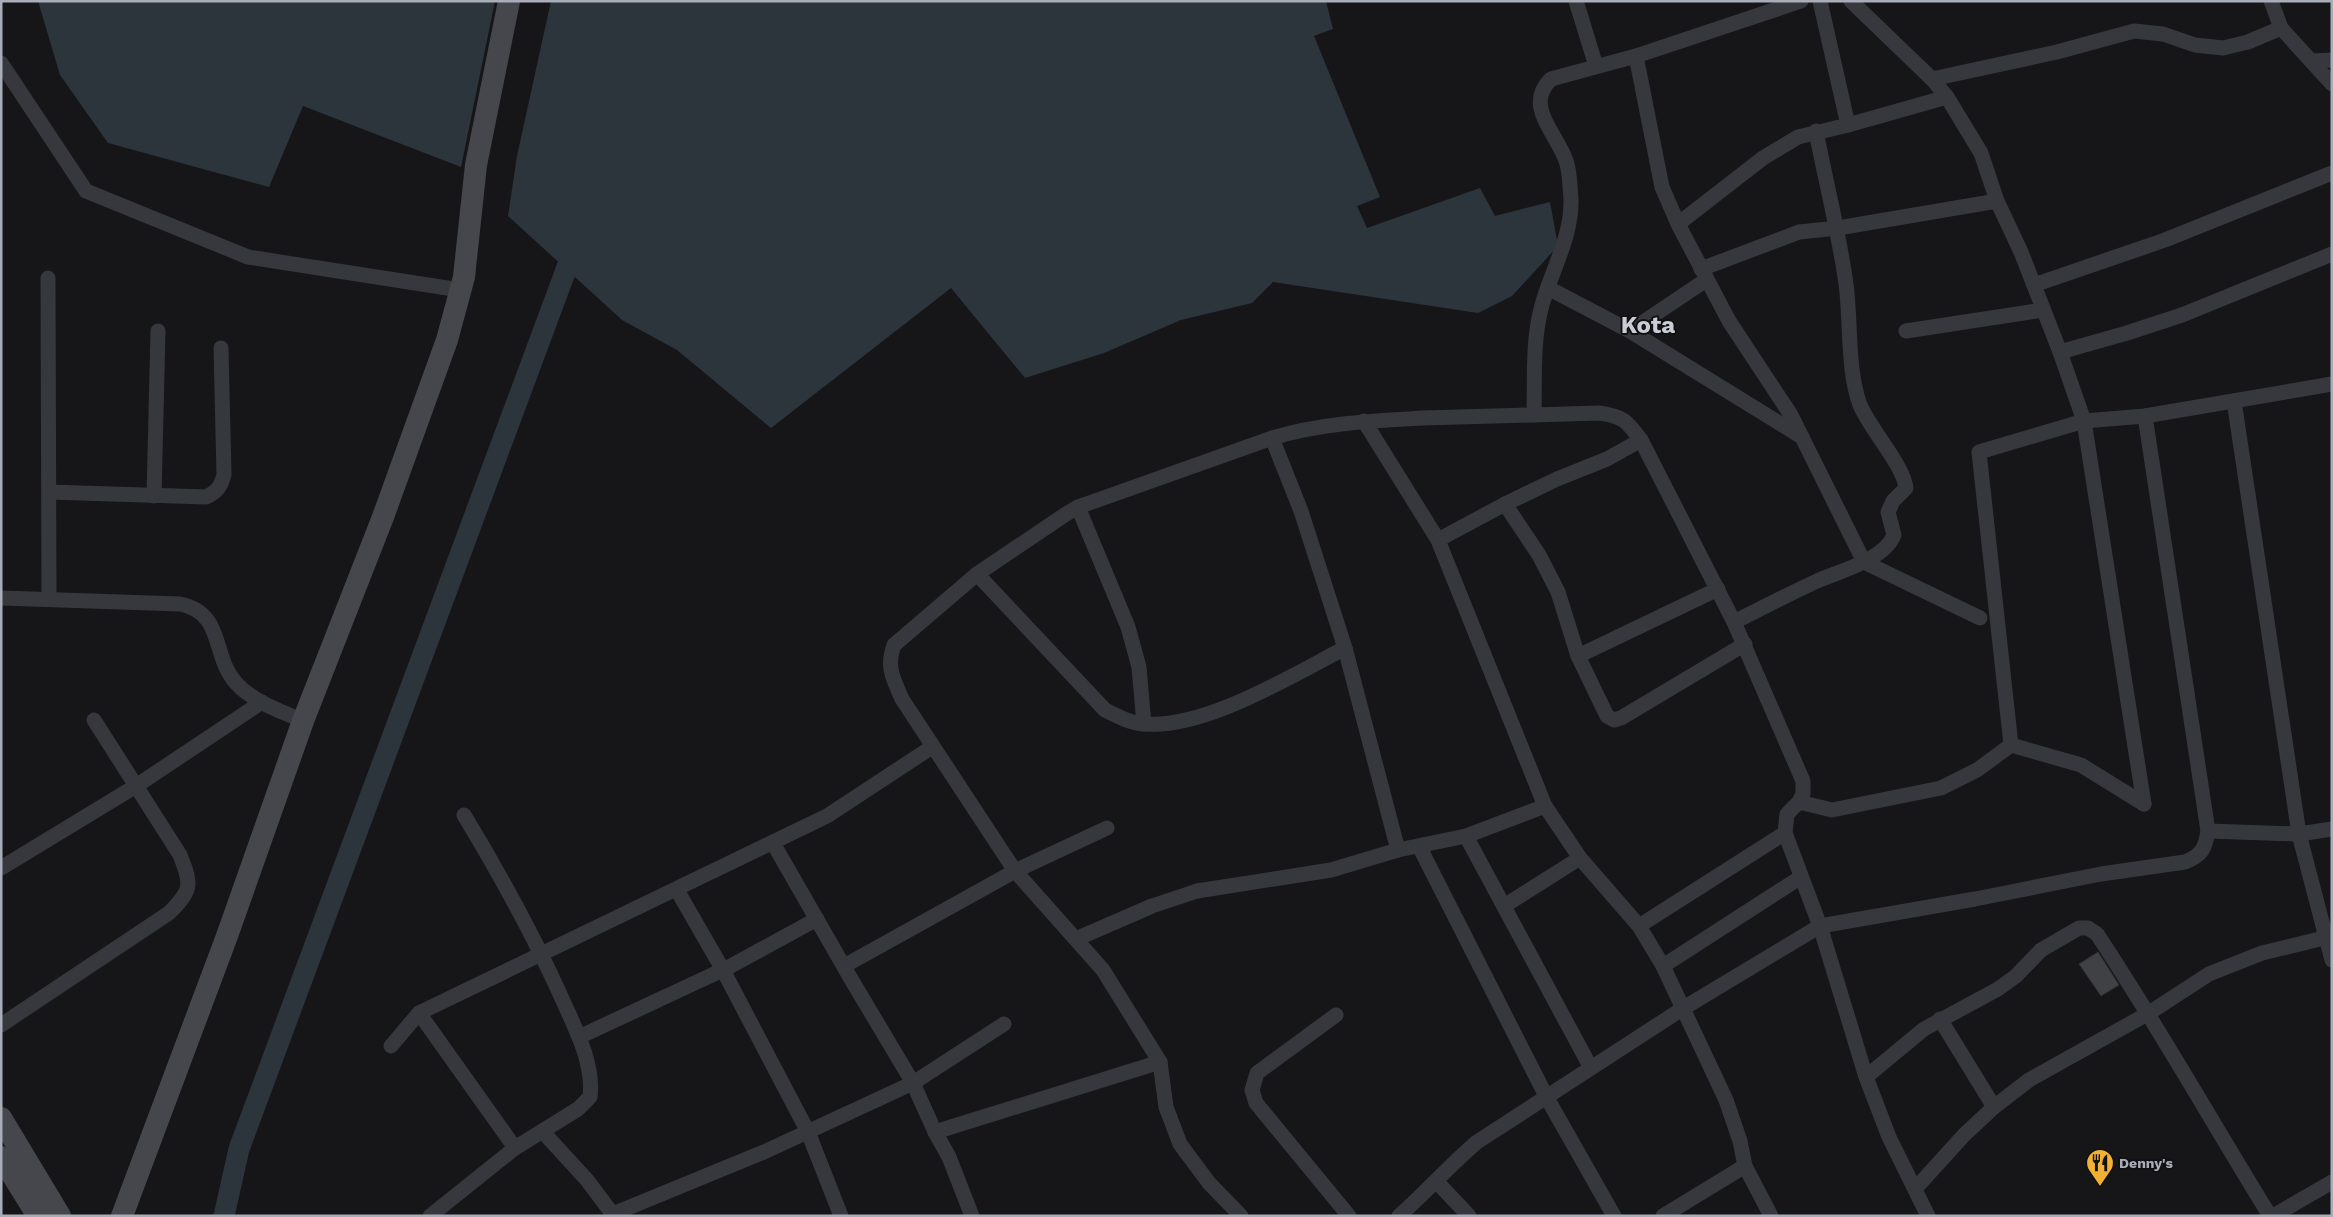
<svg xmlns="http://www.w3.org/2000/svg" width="2333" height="1217" font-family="'Work Sans',sans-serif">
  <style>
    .water { fill: #2c353c }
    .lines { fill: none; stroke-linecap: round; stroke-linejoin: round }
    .canal { stroke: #2c353c; stroke-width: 21 }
    .building { fill: #404145; stroke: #303034 }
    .street { stroke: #37383d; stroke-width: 15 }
    .secondary { stroke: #45474d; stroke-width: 22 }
    .labels { text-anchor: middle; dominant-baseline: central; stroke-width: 4; stroke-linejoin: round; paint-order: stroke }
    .poi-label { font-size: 14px; font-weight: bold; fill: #a8adb8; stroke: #111113; text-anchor: start }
    .town-label { font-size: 24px; font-weight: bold; fill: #c9ccd4; stroke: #111113 }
  </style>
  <rect width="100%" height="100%" fill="#161618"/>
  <g class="water">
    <path d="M38 1H495L461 167 303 106 269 187 108 143 60 75Z"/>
    <path d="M551 1H1326L1333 29 1314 36 1380 197 1357 206 1367 228 1480 188 1495 216 1550 202 1558 246 1512 296 1478 313 1273 282 1252 303 1181 320 1104 353 1025 378 951 288 771 428 677 350 622 320 508 216 517 156Z"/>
  </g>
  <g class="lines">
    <path class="canal" d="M224 1216 239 1149 576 243"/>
  </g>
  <path class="building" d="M2098 952 2119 985 2101 996 2079 964Z"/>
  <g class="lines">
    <g class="street">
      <path d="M1576 1 1596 66"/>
      <path d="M1820 1 1848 125"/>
      <path d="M1851 1 1932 79 1947 97 1981 153 1997 201 2021 252 2060 352 2084 421 2144 804"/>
      <path d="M2271 1 2281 28 2332 84"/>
      <path d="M1636 56 1662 187 1678 224 1729 321 1791 415 1864 562 1980 618"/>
      <path d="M2311 61 2332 60"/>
      <path d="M1 63 86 191 248 257 460 290"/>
      <path d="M1932 79 2057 52 2134 31 2163 34 2195 45 2223 48 2248 42 2281 28"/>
      <path d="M1678 224 1763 158 1798 137 1848 125 1947 97"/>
      <path d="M1701 269 1799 232 1838 228 1997 201"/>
      <path d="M48 278 49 599"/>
      <path d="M2034 285 2165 240 2332 173"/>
      <path d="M1548 288 1630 331 1802 437"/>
      <path d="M1630 331 1706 280"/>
      <path d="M1906 331 2043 310"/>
      <path d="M2060 352 2127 333 2182 315 2332 254"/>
      <path d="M2234 401 2299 834 2332 960"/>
      <path d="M1534 415C1535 378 1532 341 1542 305 1552 269 1572 237 1571 199 1570 188 1570 175 1567 164 1560 136 1522 107 1551 79L1636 56 1801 1"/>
      <path d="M1364 421 1438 540 1545 806 1580 858 1639 926 1663 966 1726 1100 1740 1141 1745 1166 1771 1216"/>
      <path d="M1272 438 1301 511 1345 648 1398 850"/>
      <path d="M49 492 206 497C217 492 221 486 224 475L221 348"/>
      <path d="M154 496 158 331"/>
      <path d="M1505 504 1539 555 1558 592 1578 656 1607 716 1614 720 1621 718 1745 644"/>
      <path d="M1078 507 1128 627 1139 667 1144 724"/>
      <path d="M1438 540 1505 504 1557 479 1607 459 1641 440"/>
      <path d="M977 574 1105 710C1117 716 1130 723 1144 724 1205 729 1291 676 1345 648"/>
      <path d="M1 598 180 604C225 613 211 655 236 683 253 702 281 711 303 721"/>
      <path d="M1734 622C1762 608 1789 594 1817 581 1840 571 1884 560 1894 535L1888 512 1893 501 1906 488C1904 466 1870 429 1860 405 1847 370 1851 321 1846 284 1839 233 1826 183 1816 131"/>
      <path d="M1578 656 1718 589"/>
      <path d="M1799 802 1832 810 1941 788 1977 770 2011 745"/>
      <path d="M2144 804 2081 765 2011 745 1979 452 2084 421 2145 416 2332 384"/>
      <path d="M2208 831 2299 834 2332 829"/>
      <path d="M1466 836 1591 1068"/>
      <path d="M773 843 851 979 913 1083 935 1132 949 1157 972 1216"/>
      <path d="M1419 846 1547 1098 1614 1216"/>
      <path d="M1 868 136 786 262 702"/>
      <path d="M677 890 723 970 808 1132 841 1216"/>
      <path d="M1504 906 1580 858"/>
      <path d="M1639 926 1785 833"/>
      <path d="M1076 939 1152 906 1197 891 1331 870 1398 850 1466 836 1545 806"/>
      <path d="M844 966 1015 871 1107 828"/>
      <path d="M1663 966 1801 877"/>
      <path d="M419 1013 515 1148"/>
      <path d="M1336 1015 1257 1073 1252 1090 1256 1103 1349 1216"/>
      <path d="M1940 1019 1994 1107"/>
      <path d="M1 1025 169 913C192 890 192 885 180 855L94 720"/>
      <path d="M579 1037 729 967 817 919"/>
      <path d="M391 1046 419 1013 827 816 932 747"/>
      <path d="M1866 1077 1924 1029 1998 989 2016 976 2041 950 2079 928H2088L2097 934C2158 1026 2212 1122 2270 1216"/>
      <path d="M543 1132 587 1180 614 1216"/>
      <path d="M935 1132 1160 1062"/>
      <path d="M1437 1182 1469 1216"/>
      <path d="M1915 1189 1964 1135 1994 1107 2029 1080 2149 1013 2209 974 2262 953 2332 936"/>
      <path d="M613 1214 764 1152 913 1083 1004 1024"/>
      <path d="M430 1216 515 1148 578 1109 590 1097C594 1065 577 1032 564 1003 535 938 501 876 464 815"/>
      <path d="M1241 1216 1209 1183 1180 1144 1166 1107 1160 1062 1103 970 1015 871 902 699C893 678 886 667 894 645L977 574 1066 514 1078 507 1272 438C1321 423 1372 421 1423 418 1482 416 1540 415 1599 413 1623 416 1627 421 1641 440L1734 622 1803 781V794L1799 802 1787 814 1785 833 1820 926 1866 1077 1889 1137 1928 1216"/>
      <path d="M1399 1216C1426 1192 1450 1165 1477 1142L1682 1009 1820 926 1975 899 2101 874 2185 862C2202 855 2205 849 2208 831L2145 416"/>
      <path d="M1663 1216 1745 1166"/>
      <path d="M2273 1216 2332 1182"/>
    </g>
    <g class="secondary">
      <path d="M1 1118 60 1216"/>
      <path d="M1 1157 38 1216"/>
      <path d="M122 1216 227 936 303 721 383 517 447 340 464 277 476 165 509 1"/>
    </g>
  </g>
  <defs>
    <symbol id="restaurant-pin" viewBox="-11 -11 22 30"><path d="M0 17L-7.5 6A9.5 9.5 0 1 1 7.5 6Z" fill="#f2b134" stroke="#111113"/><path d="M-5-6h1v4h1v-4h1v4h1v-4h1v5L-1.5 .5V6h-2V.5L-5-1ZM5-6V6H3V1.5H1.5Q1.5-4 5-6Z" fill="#111"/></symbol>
  </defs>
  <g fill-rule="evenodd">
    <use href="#restaurant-pin" x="2084" y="1147" width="32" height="43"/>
  </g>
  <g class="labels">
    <g class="poi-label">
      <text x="2119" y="1163">Denny's</text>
    </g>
    <g class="town-label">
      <text x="1648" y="325">Kota</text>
    </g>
  </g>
  <rect width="2333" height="1217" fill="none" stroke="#a8adb8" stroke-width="5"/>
</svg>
